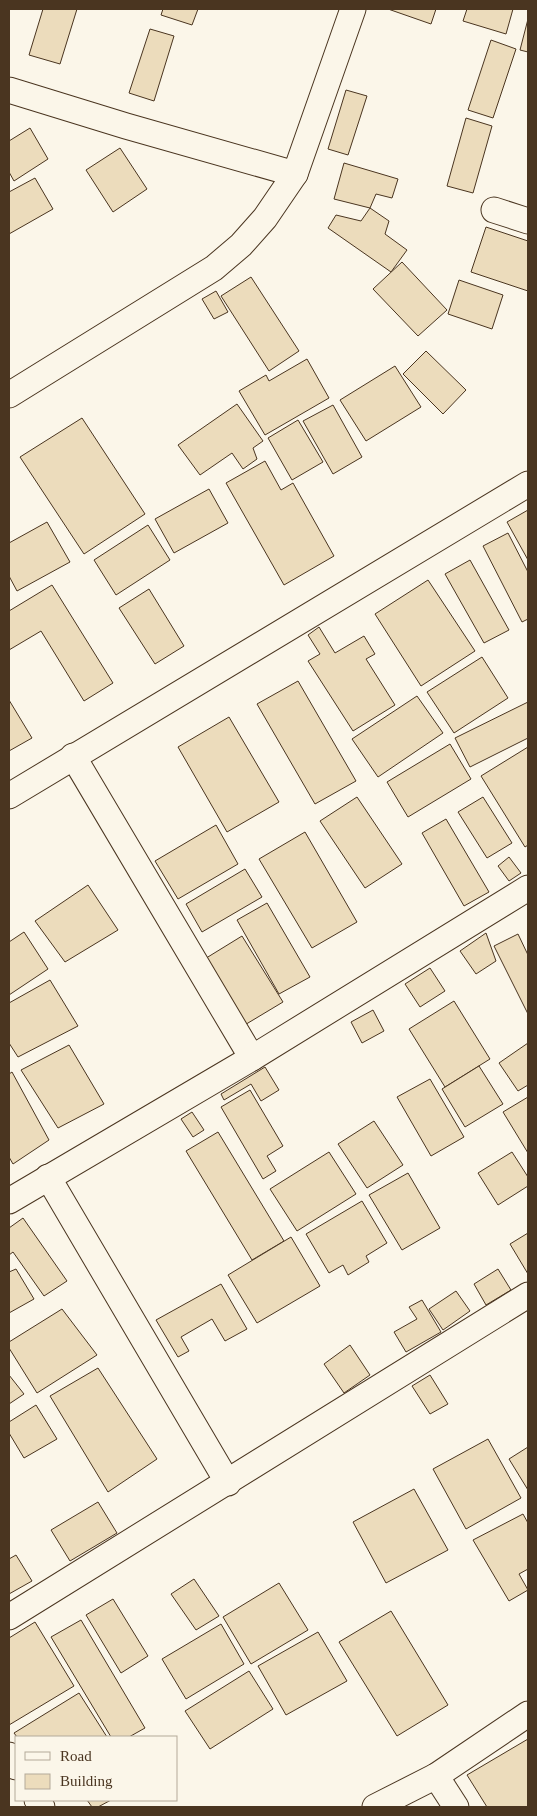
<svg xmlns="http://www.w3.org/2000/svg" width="537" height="1816" font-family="'Times New Roman',serif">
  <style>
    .building { fill: #ecdcbc; stroke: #4a3520 }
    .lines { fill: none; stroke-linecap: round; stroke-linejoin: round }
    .street-casing { stroke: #4a3520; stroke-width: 27 }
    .street { stroke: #fbf6e9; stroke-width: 25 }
  </style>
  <rect width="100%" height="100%" fill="#fbf6e9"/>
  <g class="building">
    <path d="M43 9H77L60 64 29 55Z"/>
    <path d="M163 9H198L192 25 161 15Z"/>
    <path d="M388 9H436L431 24Z"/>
    <path d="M467 9H513L506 34 463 21Z"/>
    <path d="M528 19V52L520 50Z"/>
    <path d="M150 29 174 36 154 101 129 93Z"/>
    <path d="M491 40 516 49 493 118 468 110Z"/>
    <path d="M346 90 367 96 348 155 328 149Z"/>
    <path d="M466 118 492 126 473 193 447 186Z"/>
    <path d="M30 128 48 159 14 181 9 172V141Z"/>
    <path d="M120 148 147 189 113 212 86 170Z"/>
    <path d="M344 163 398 179 392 198 376 194 370 208 334 199Z"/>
    <path d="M35 178 53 209 9 234V192Z"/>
    <path d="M370 208 389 221 385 234 407 250 391 272 328 228 336 215 361 221Z"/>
    <path d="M486 227 528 241V291L471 272Z"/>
    <path d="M402 262 447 310 418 336 373 289Z"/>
    <path d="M251 277 299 351 269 371 221 296Z"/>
    <path d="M459 280 503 295 492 329 448 314Z"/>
    <path d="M216 291 228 312 214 319 202 299Z"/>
    <path d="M426 351 466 390 443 414 403 374Z"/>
    <path d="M307 359 329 398 265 435 239 391 266 375 269 381Z"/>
    <path d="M395 366 421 407 366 441 340 400Z"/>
    <path d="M237 404 263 441 253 448 257 459 243 469 232 453 200 475 178 445Z"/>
    <path d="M333 405 362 457 333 474 303 421Z"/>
    <path d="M82 418 145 514 84 554 20 457Z"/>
    <path d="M298 420 323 462 292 480 268 438Z"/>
    <path d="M265 461 281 490 293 483 334 556 284 585 226 483Z"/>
    <path d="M209 489 228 523 174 553 155 519Z"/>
    <path d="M528 510V560L507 522Z"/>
    <path d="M47 522 70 562 17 591 9 576V543Z"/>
    <path d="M148 525 170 560 116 595 94 560Z"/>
    <path d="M508 533 528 572V619L522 622 483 546Z"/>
    <path d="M470 560 509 630 484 643 445 574Z"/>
    <path d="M428 580 475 651 421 686 375 614Z"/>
    <path d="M52 585 113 683 84 701 41 631 9 650V611Z"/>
    <path d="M149 589 184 646 155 664 119 608Z"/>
    <path d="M319 627 335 653 364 636 375 654 366 659 395 705 353 731 308 661 320 654 308 635Z"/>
    <path d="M482 657 508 698 454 733 427 692Z"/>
    <path d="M298 681 356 781 315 804 257 704Z"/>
    <path d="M417 696 443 733 378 777 352 739Z"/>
    <path d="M9 700 32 738 9 751Z"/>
    <path d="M528 702V738L470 767 455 738Z"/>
    <path d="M229 717 279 802 227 832 178 747Z"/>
    <path d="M450 744 471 779 408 817 387 782Z"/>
    <path d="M528 747V845L525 847 481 776Z"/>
    <path d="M357 797 402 864 365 888 320 821Z"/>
    <path d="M483 797 512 843 487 858 458 812Z"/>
    <path d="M446 819 489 892 464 906 422 833Z"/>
    <path d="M216 825 238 864 178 899 155 861Z"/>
    <path d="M305 832 357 922 312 948 259 859Z"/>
    <path d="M509 857 521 873 509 881 498 866Z"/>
    <path d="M245 869 262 897 202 932 186 904Z"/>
    <path d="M88 885 118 930 65 962 35 921Z"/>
    <path d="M267 903 310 977 279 994 237 920Z"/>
    <path d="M24 932 48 969 9 995V942Z"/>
    <path d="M486 933 496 961 476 974 460 951Z"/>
    <path d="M518 934 528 955V1014L494 946Z"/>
    <path d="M242 936 283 1002 243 1026 203 960Z"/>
    <path d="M430 968 445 991 420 1007 405 984Z"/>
    <path d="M50 980 78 1026 18 1057 9 1043V1003Z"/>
    <path d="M454 1001 490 1059 445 1087 409 1029Z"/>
    <path d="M373 1010 384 1031 362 1043 351 1022Z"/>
    <path d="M528 1043V1085L518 1091 499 1063Z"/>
    <path d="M69 1045 104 1104 58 1128 21 1070Z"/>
    <path d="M479 1066 503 1104 465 1127 442 1089Z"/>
    <path d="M265 1067 279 1090 261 1101 251 1084 224 1100 221 1094Z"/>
    <path d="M12 1072 49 1140 13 1164 9 1157V1074Z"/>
    <path d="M430 1079 464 1137 431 1156 397 1097Z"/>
    <path d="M250 1090 283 1146 267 1156 276 1171 263 1179 221 1107Z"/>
    <path d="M528 1097V1153L503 1112Z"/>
    <path d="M192 1112 204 1130 193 1137 181 1119Z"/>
    <path d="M374 1121 403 1165 367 1188 338 1144Z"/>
    <path d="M218 1132 284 1241 252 1260 186 1151Z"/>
    <path d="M329 1152 356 1194 297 1231 270 1189Z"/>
    <path d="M512 1152 528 1177V1186L498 1205 478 1173Z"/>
    <path d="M408 1173 440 1228 402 1250 369 1195Z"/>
    <path d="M362 1201 387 1243 366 1256 369 1262 348 1275 343 1265 329 1273 306 1234Z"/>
    <path d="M23 1218 67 1281 44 1296 13 1252 9 1255V1228Z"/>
    <path d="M528 1233V1274L510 1244Z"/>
    <path d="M291 1237 320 1286 257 1323 228 1275Z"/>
    <path d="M16 1269 34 1299 9 1313V1272Z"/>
    <path d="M498 1269 511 1290 486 1305 474 1284Z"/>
    <path d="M221 1284 247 1329 225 1341 212 1319 181 1337 189 1351 178 1357 156 1320Z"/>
    <path d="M456 1291 470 1311 443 1330 429 1309Z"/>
    <path d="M422 1300 441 1332 406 1352 394 1332 417 1319 409 1307Z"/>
    <path d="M62 1309 97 1355 37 1393 9 1348V1342Z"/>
    <path d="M350 1345 370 1375 344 1393 324 1364Z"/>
    <path d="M98 1368 157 1459 108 1492 50 1396Z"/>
    <path d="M9 1375 24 1394 9 1404Z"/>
    <path d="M430 1375 448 1404 430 1414 412 1386Z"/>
    <path d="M36 1405 57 1439 24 1458 9 1433V1422Z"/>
    <path d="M488 1439 521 1498 466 1529 433 1469Z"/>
    <path d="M528 1447V1490L509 1459Z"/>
    <path d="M414 1489 448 1550 386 1583 353 1522Z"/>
    <path d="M98 1502 117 1533 70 1561 51 1530Z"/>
    <path d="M523 1514 528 1523V1569L519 1574 528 1590 509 1601 473 1540Z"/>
    <path d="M16 1555 32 1581 9 1594V1559Z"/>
    <path d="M194 1579 219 1616 196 1630 171 1594Z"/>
    <path d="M279 1583 308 1630 251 1664 223 1617Z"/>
    <path d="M113 1599 148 1656 121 1673 86 1615Z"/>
    <path d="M391 1611 448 1705 397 1736 339 1642Z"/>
    <path d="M81 1620 145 1728 129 1737H111L51 1637Z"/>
    <path d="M35 1622 74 1686 9 1725V1638Z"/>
    <path d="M221 1624 244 1664 186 1699 162 1659Z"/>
    <path d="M318 1632 347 1681 286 1715 258 1666Z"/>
    <path d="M249 1671 273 1709 210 1749 185 1711Z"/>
    <path d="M79 1693 107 1737H17L14 1733Z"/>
    <path d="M528 1739V1807H487L467 1775Z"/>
    <path d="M87 1800H111L98 1807H92Z"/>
  </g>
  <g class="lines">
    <defs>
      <g id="street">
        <path d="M9 90 126 126 295 174"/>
        <path d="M494 210 528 221"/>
        <path d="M9 395 214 268 241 245 265 218 295 174 353 9"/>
        <path d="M73 756 252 1058"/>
        <path d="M9 796 528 484"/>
        <path d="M48 1177 228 1483"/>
        <path d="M9 1201 252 1058 528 888"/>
        <path d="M9 1617 528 1295"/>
        <path d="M9 1755 16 1767"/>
        <path d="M436 1776 456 1807"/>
        <path d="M37 1800 42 1807"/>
        <path d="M375 1807 436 1776 528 1714"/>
      </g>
    </defs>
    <use href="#street" class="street-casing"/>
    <use href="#street" class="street"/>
  </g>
  <rect width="537" height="1816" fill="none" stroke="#4a3520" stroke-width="20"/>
  <rect x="15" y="1736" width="162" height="65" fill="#fbf6e9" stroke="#b4a999"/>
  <rect x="25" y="1752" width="25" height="8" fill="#fbf6e9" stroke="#b4a999"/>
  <text x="60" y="1761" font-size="15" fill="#4a3520">Road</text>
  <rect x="25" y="1774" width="25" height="15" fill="#ecdcbc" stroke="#b4a999"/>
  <text x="60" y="1786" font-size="15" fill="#4a3520">Building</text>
</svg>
